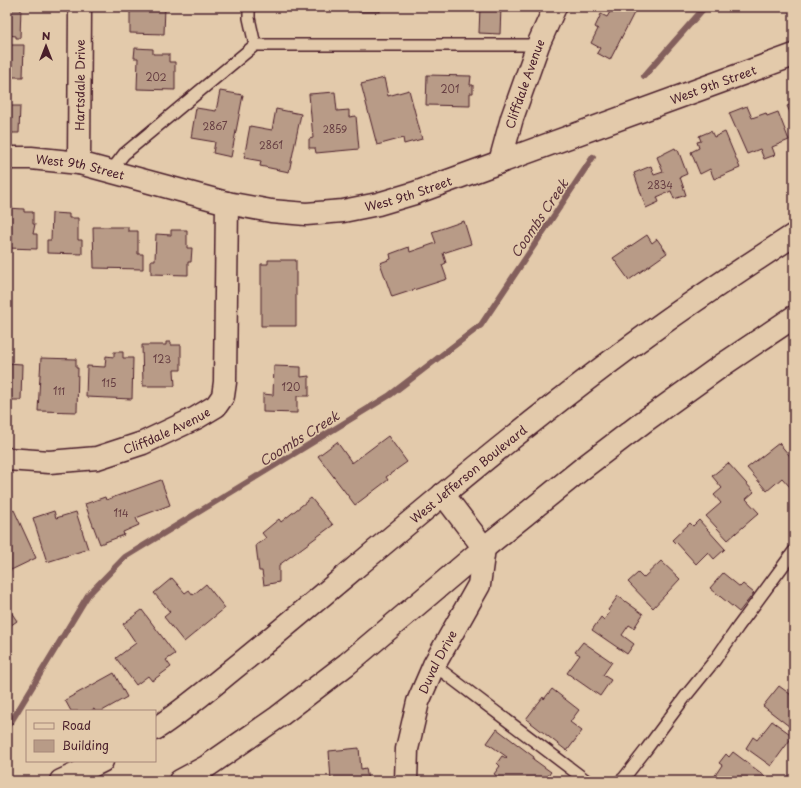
<svg xmlns="http://www.w3.org/2000/svg" width="801" height="788" font-family="'Playpen Sans',sans-serif">
  <style>
    .lines { fill: none; stroke-linecap: round; stroke-linejoin: round }
    .stream { stroke: #835f5b; stroke-width: 6 }
    .building { fill: #b89b87; stroke: #4a1f2b }
    .lane-casing { stroke: #4a1f2b; stroke-width: 14 }
    .street-casing { stroke: #4a1f2b; stroke-width: 25 }
    .secondary-casing { stroke: #4a1f2b; stroke-width: 25 }
    .lane { stroke: #e3caab; stroke-width: 11 }
    .street { stroke: #e3caab; stroke-width: 22 }
    .secondary { stroke: #e3caab; stroke-width: 22 }
    .labels { text-anchor: middle; dominant-baseline: central; stroke-width: 3; stroke-linejoin: round; paint-order: stroke }
    .number-label { font-size: 10px; fill: #663e42 }
    .street-label { font-size: 12px; fill: #4a1f2b; stroke: #e3caab }
    .water-label { font-size: 13px; font-style: italic; fill: #5d343b; stroke: #e3caab }
  </style>
  <rect width="100%" height="100%" fill="#e3caab"/>
  <filter id="ink" filterUnits="userSpaceOnUse"><feTurbulence type="fractalNoise" baseFrequency=".025" numOctaves="2"/><feDisplacementMap in="SourceGraphic" scale="8" xChannelSelector="R" yChannelSelector="G"/><feConvolveMatrix kernelMatrix="1 2 1 2 8 2 1 2 1" color-interpolation-filters="sRGB"/></filter>
  <g filter="url(#ink)">
    <g class="lines">
      <g class="stream">
        <path d="M644 76 705 7"/>
        <path d="M7 726 11 722 88 595 125 557 390 395 481 325 593 157"/>
      </g>
    </g>
    <g class="building">
      <path d="M7 7H21L20 38H16V36L7 35Z"/>
      <path d="M130 7H165L164 34 130 33Z"/>
      <rect x="359" y="7" width="21" height="5"/>
      <path d="M480 7H501L500 34 479 33Z"/>
      <path d="M613 7H623L634 13 610 60 597 53 600 48 591 43 598 29 595 27 601 14 607 17Z"/>
      <path d="M7 45H24L23 77H7Z"/>
      <path d="M135 48 153 49V54H169V62H175V90L137 89 138 58H134Z"/>
      <path d="M427 75 471 76 470 85H473V93H470V106L426 105Z"/>
      <path d="M384 78 388 96 409 90 422 139 404 144 403 138 377 145 361 84Z"/>
      <path d="M220 91 243 95 231 157 213 153 215 142 191 138 196 108 216 111Z"/>
      <path d="M335 92 337 111 349 110V117L356 116 359 149 316 153 315 148H309V139L313 138 309 94Z"/>
      <path d="M794 103V121L787 106Z"/>
      <path d="M7 106H20L19 133H7Z"/>
      <path d="M747 106 752 118 766 113 767 116 778 112 789 140 772 147 775 155 764 159 760 149 747 154 729 113Z"/>
      <path d="M276 109 301 114 289 172 260 166 261 161 244 158 250 126 272 130Z"/>
      <path d="M711 131 714 137 725 132 740 168 714 179 710 169 700 174 691 152 699 148 697 142 701 141 699 136Z"/>
      <path d="M675 148 676 150H678L687 174 680 177 686 195 674 199 671 191 657 197 659 202 646 208 634 173 651 166 654 175 663 172 657 157Z"/>
      <path d="M7 208 24 209V212H33V224H35L33 234H37V249L7 248Z"/>
      <path d="M52 213 69 214V218H78V240H82V254L47 253V240H51Z"/>
      <path d="M464 221 471 244 443 253 446 263 442 265 447 279 392 297 380 263 391 259 390 254 409 247 410 252 436 243 432 232Z"/>
      <path d="M93 227H128V231H138V254H143V269L94 268Z"/>
      <path d="M171 230H187V248H192L191 262H188V275L151 274V260H155L156 234 171 235Z"/>
      <path d="M647 235 652 243 657 239 667 253 629 280 613 258Z"/>
      <path d="M268 260H296V326H261V264H268Z"/>
      <path d="M166 342H171V345H181V370H174L175 386H143L142 345H166Z"/>
      <path d="M114 352H123V358H133L132 399 86 397 87 366 105 367 106 356 114 357Z"/>
      <path d="M41 358 76 359V368H78L77 412 38 411Z"/>
      <path d="M7 363 22 364 21 400H7Z"/>
      <path d="M274 366 301 367V377L309 376V396H297V413L263 412V394L273 395Z"/>
      <path d="M388 436 407 462 386 477 388 480 355 505 318 456 337 442 352 463Z"/>
      <path d="M779 443 794 461V483L790 487 782 478 767 491 747 468Z"/>
      <path d="M728 463 754 492 746 499 759 513 728 540 706 516 721 503 714 495 722 488 712 476Z"/>
      <path d="M161 480 170 505 136 518 139 525 123 532 124 535 100 544 85 504 105 497 106 500Z"/>
      <path d="M311 498 333 525 279 565V582L264 585 262 571H259L256 545 266 538 262 533 279 519 281 522Z"/>
      <path d="M14 510 36 558 9 571 7 566V514Z"/>
      <path d="M54 511 56 518 76 512 88 549 47 562 33 518Z"/>
      <path d="M699 520 725 549 714 559 708 552 696 564 676 542 675 543 672 540 690 523 693 526Z"/>
      <path d="M661 561 680 579 653 608 628 582 638 573 643 578Z"/>
      <path d="M723 573 740 587 743 584 754 593 739 612 710 588Z"/>
      <path d="M172 578 185 593 189 590 193 595 206 584 225 608 184 642 164 617 170 612 154 593Z"/>
      <path d="M618 596 643 614 634 628 629 625 622 635 634 644 627 654 592 630 601 617 604 620 610 612 608 610Z"/>
      <path d="M7 606 17 621 7 628Z"/>
      <path d="M142 610 175 654 166 660 171 667 152 681 148 676 136 685 116 658 136 643 123 624Z"/>
      <path d="M583 642 612 662 603 675 611 680 600 696 567 673 580 655 575 652Z"/>
      <path d="M114 673 127 697 102 711H95L94 709 90 711H71L65 700Z"/>
      <path d="M779 686 794 697V730L763 706Z"/>
      <path d="M552 689 579 710 570 722 582 731 567 751 526 719 543 697 544 699Z"/>
      <path d="M772 721 793 736 771 766 746 748 753 737 757 740Z"/>
      <path d="M497 729 534 757 533 759 551 772 544 781H503L494 774 500 766 497 763 502 756 506 758 507 757 487 743Z"/>
      <path d="M359 748 361 769 366 768 368 781H331L329 751Z"/>
      <path d="M733 752 765 776 762 781H720L714 777 722 765 719 763 726 754 729 757Z"/>
    </g>
    <g class="lines">
      <defs>
        <g id="lane">
          <path d="M249 7V18L255 45H538"/>
          <path d="M111 171 124 154 255 45"/>
          <path d="M434 665 587 781"/>
          <path d="M620 781 624 778 645 751 685 697 715 660 738 627 794 551"/>
        </g>
        <g id="street">
          <path id="s1" d="M7 158H31L79 163 227 203 271 211 306 214 343 211 378 204 415 193 794 55"/>
          <path id="s2" d="M500 162 512 118 538 45 555 7"/>
          <path id="s3" d="M79 163 80 7"/>
          <path id="s4" d="M7 459 49 462 97 458 143 443 196 418 216 406 223 396 225 382 227 203"/>
          <path id="s5" d="M406 781 407 749 418 702 434 665 479 585 484 548"/>
        </g>
        <g id="secondary">
          <path d="M443 494 484 548"/>
          <path id="s6" d="M155 729C186 709 213 685 242 662 301 614 358 565 417 516 497 449 580 382 666 321 708 291 751 263 794 235"/>
          <path d="M61 781 76 774 102 761"/>
          <path d="M180 781 206 767 278 717 347 664 484 548 583 468 646 420 721 366 794 317"/>
        </g>
      </defs>
      <use href="#lane" class="lane-casing"/>
      <use href="#street" class="street-casing"/>
      <use href="#secondary" class="secondary-casing"/>
      <use href="#lane" class="lane"/>
      <use href="#street" class="street"/>
      <use href="#secondary" class="secondary"/>
    </g>
  </g>
  <g class="labels">
    <g class="number-label">
      <text x="156" y="76">202</text>
      <text x="450" y="88">201</text>
      <text x="215" y="125">2867</text>
      <text x="335" y="128">2859</text>
      <text x="271" y="144">2861</text>
      <text x="660" y="184">2834</text>
      <text x="162" y="358">123</text>
      <text x="109" y="382">115</text>
      <text x="291" y="386">120</text>
      <text x="59" y="390">111</text>
      <text x="121" y="512">114</text>
    </g>
    <g class="street-label">
      <text stroke="none"><textPath href="#s2" startOffset="82">Cliffdale Avenue</textPath></text>
      <text stroke="none"><textPath href="#s3" startOffset="78">Hartsdale Drive</textPath></text>
      <text stroke="none"><textPath href="#s1" startOffset="734">West 9th Street</textPath></text>
      <text stroke="none"><textPath href="#s1" startOffset="74">West 9th Street</textPath></text>
      <text stroke="none"><textPath href="#s1" startOffset="410">West 9th Street</textPath></text>
      <text stroke="none"><textPath href="#s4" startOffset="165">Cliffdale Avenue</textPath></text>
      <text stroke="none"><textPath href="#s6" startOffset="404">West Jefferson Boulevard</textPath></text>
      <text stroke="none"><textPath href="#s5" startOffset="125">Duval Drive</textPath></text>
    </g>
    <g class="water-label">
      <text transform="translate(539 218) rotate(-56)">Coombs Creek</text>
      <text transform="translate(299 438) rotate(-32)">Coombs Creek</text>
    </g>
  </g>
  <rect width="801" height="788" fill="none" stroke="#e3caab" stroke-width="24"/>
  <rect x="12" y="12" width="777" height="764" fill="none" stroke="#4a1f2b" stroke-width="1.5" filter="url(#ink)"/>
  <rect x="26" y="710" width="130" height="52" fill="#e3caab" stroke="#a68678"/>
  <rect x="34" y="723" width="20" height="6" fill="#e3caab" stroke="#a68678"/>
  <text x="62" y="730" font-size="12" fill="#4a1f2b">Road</text>
  <rect x="34" y="740" width="20" height="12" fill="#b89b87" stroke="#a68678"/>
  <text x="62" y="750" font-size="12" fill="#4a1f2b">Building</text>
  <g transform="translate(46 46)" stroke="#e3caab" stroke-width="3" paint-order="stroke">
  <path d="M0-3L7 15L0 10L-7 15Z" fill="#4a1f2b"/>
  <text y="-6" font-size="11" font-weight="bold" text-anchor="middle" fill="#4a1f2b">N</text>
  </g>
</svg>
